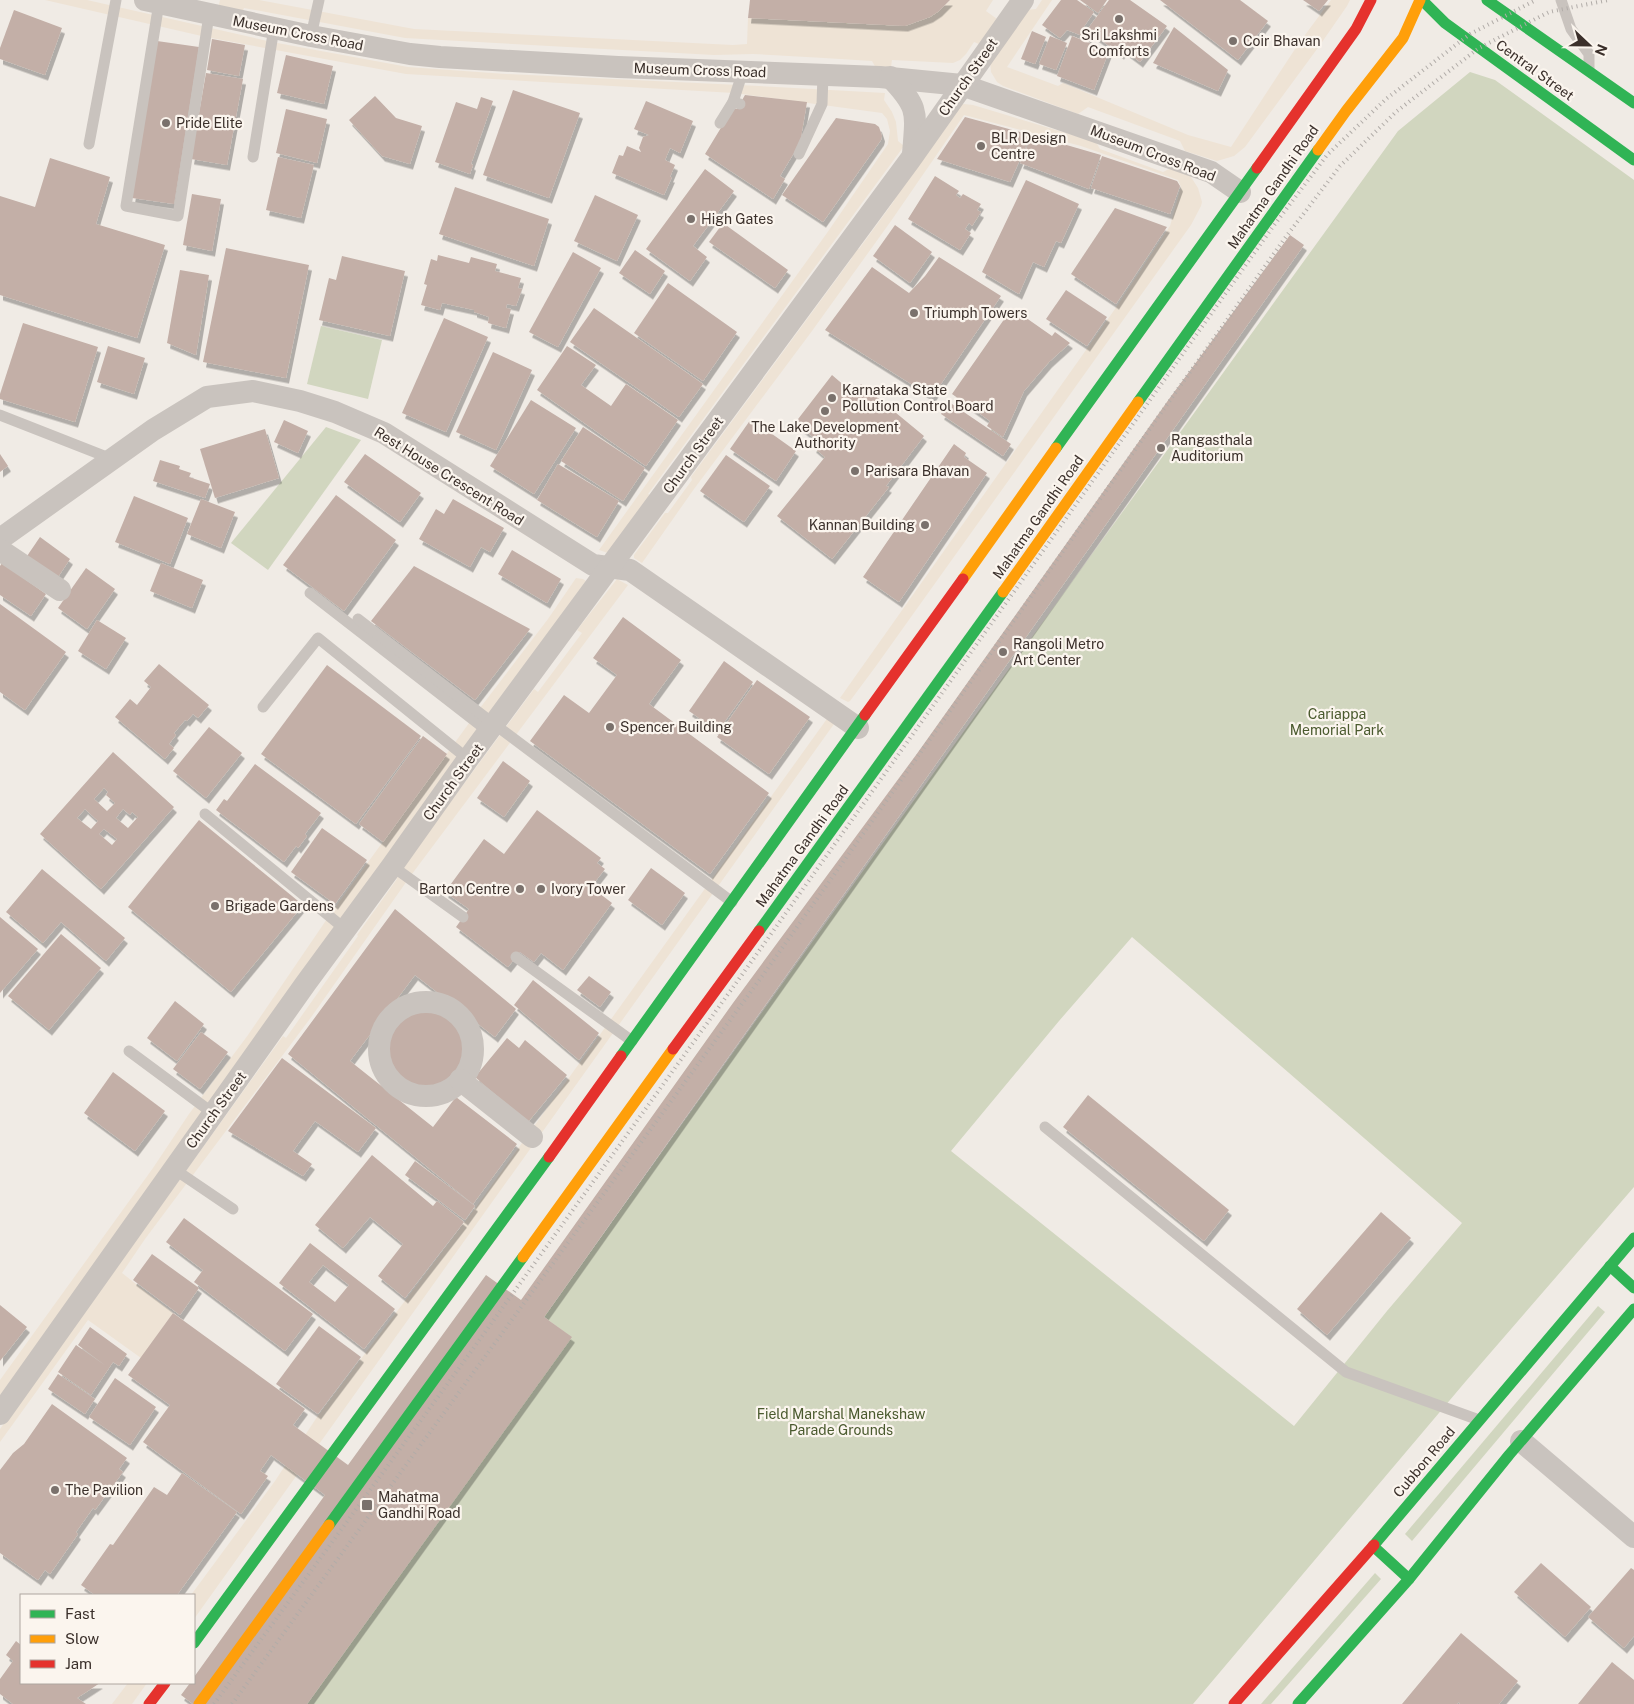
<svg xmlns="http://www.w3.org/2000/svg" width="1634" height="1704" font-family="'Public Sans',sans-serif">
  <style>
    .green { fill: #d1d6bf; fill-rule: evenodd }
    .plaza { fill: #eee3d5 }
    .building { fill: #c3afa7; fill-rule: evenodd; filter: url(#shadow) }
    .lines { fill: none; stroke-linecap: round; stroke-linejoin: round }
    .lane { stroke: #c9c3be; stroke-width: 11 }
    .street { stroke: #c9c3be; stroke-width: 22 }
    .fast { stroke: #30b455; stroke-width: 11 }
    .slow { stroke: #ff9f0a; stroke-width: 11 }
    .jam { stroke: #e5322d; stroke-width: 11 }
    .rail { stroke: #b1aca8; stroke-width: 4; stroke-dasharray: 1 4; stroke-linecap: butt }
    .poi-dot { fill: #7a716c; stroke: #fbf5ee; stroke-width: 2 }
    .labels { text-anchor: middle; dominant-baseline: central; stroke-width: 4.5; stroke-linejoin: round; paint-order: stroke }
    .street-label { font-size: 14px; fill: #3b302b; stroke: #fbf5ee }
    .poi-label { font-size: 14px; fill: #3b302b; stroke: #fbf5ee; text-anchor: start }
    .park-label { font-size: 14px; fill: #4a5a2e; stroke: #fbf5ee }
  </style>
  <defs>
    <filter id="shadow"><feDropShadow dx="3" dy="5.5" stdDeviation="0" flood-color="#0004"/></filter>
  </defs>
  <rect width="100%" height="100%" fill="#f0ebe5"/>
  <g class="green">
    <path d="M1470 72 1495 80 1634 180V1187L1466 1381 1193 1704H307L571 1337 544 1317 873 857 1398 131ZM1132 937 1462 1223 1387 1311 1294 1426 951 1151 1059 1021Z"/>
    <path d="M321 326 382 340 368 399 307 384Z"/>
    <path d="M326 427 361 440 268 570 231 543Z"/>
    <path d="M1598 1306 1605 1312 1412 1541 1405 1534Z"/>
    <path d="M1375 1573 1381 1579 1271 1704H1261Z"/>
  </g>
  <g class="plaza">
    <path d="M45 0H87L272 42 408 67 506 74 739 85 885 93 884 100 892 112 896 122 898 141 904 146 648 494 650 495 608 553 599 550 827 233 888 144 890 131 887 119 882 113 734 93 406 74 206 37Z"/>
    <path d="M220 0H259L414 29 733 45 747 44 748 18 905 26 930 17 939 11 950 0H993L986 11 997 19 979 44 974 42 966 54 960 60 953 63 892 60 891 67 876 68 872 61 824 58 753 54 714 55 405 38 244 8 243 11 218 9Z"/>
    <path d="M1042 0H1052L1007 67 1058 86 1063 83 1188 135 1231 147 1299 43 1331 0H1350L1347 6 1320 45 1245 147 1234 156 1217 161 1185 151 1180 141 1088 107 1078 114 1003 86 997 82 991 72 990 61 1027 10 1036 9Z"/>
    <path d="M964 104 973 105 1096 142 1100 149 1163 172 1171 168 1185 173 1191 177 1198 188 1202 202 1201 206 1191 225 876 666 850 701 848 702 840 698 1115 309 1170 226 1181 187 1178 180 1081 146 964 115 891 221 812 331 694 489 642 563 634 558V555L665 513H668L692 480 691 477 852 258 850 256 856 248 859 249 894 201 893 195 960 105Z"/>
    <path d="M576 578 583 579 586 581 0 1397V1380L153 1168 189 1114 248 1035 329 916 480 708 548 619Z"/>
    <path d="M617 579 628 585 409 878 312 1016 145 1239 122 1273 173 1313 141 1358 88 1320 0 1442V1429L283 1036 286 1038 305 1011 358 936 357 935 397 879 395 877 534 689 538 692 582 633 577 630Z"/>
    <path d="M829 716 834 724 194 1619V1595H191L275 1481 317 1417 476 1207Z"/>
    <path d="M128 1683H147L132 1704H112Z"/>
  </g>
  <g class="building">
    <path d="M750 0H950L939 11 930 17 905 26 748 18Z"/>
    <path d="M1061 0H1077L1094 12 1083 28 1091 34 1088 38 1067 30 1060 38 1042 25Z"/>
    <path d="M1080 0H1107L1098 13Z"/>
    <path d="M1109 0H1130L1167 26 1140 62 1124 50 1121 54 1110 45 1109 46 1087 30Z"/>
    <path d="M1160 0H1240L1268 21 1238 60Z"/>
    <path d="M1303 0H1328L1319 11Z"/>
    <path d="M14 10 62 28 45 75 0 59V48Z"/>
    <path d="M1174 27 1228 70 1218 91 1153 63Z"/>
    <path d="M1032 31 1046 37 1035 64 1021 59Z"/>
    <path d="M1050 36 1067 43 1056 70 1039 64Z"/>
    <path d="M1072 36 1109 51 1094 90 1057 76Z"/>
    <path d="M212 39 245 45 239 76 207 70Z"/>
    <path d="M157 41 199 47 174 204 132 198Z"/>
    <path d="M286 55 333 66 324 104 277 93Z"/>
    <path d="M206 73 243 79 227 165 191 159Z"/>
    <path d="M513 90 580 113 549 198 483 175Z"/>
    <path d="M745 95 807 102 800 143 780 176 785 179 773 199 705 154 733 108 737 109Z"/>
    <path d="M375 96 396 118 422 126 410 164 382 156 349 120Z"/>
    <path d="M481 97 493 101 471 164 473 165 470 174 435 162 456 102 477 109Z"/>
    <path d="M646 101 693 121 680 153 670 148 665 160 675 165 670 177H672L664 195 612 173 619 155 623 156 627 146 641 152 639 148 643 137 649 135 634 129Z"/>
    <path d="M286 109 327 119 317 163 276 153Z"/>
    <path d="M965 117 1031 135 1010 182 937 159Z"/>
    <path d="M836 118 875 124 879 127 882 136 881 140 823 222 782 195Z"/>
    <path d="M1032 135 1101 155 1089 189 1020 163Z"/>
    <path d="M1102 156 1177 181 1180 186 1170 214 1091 188Z"/>
    <path d="M278 157 314 165 301 218 266 210Z"/>
    <path d="M50 158 110 177 96 224 165 245 137 338 0 295V196L35 207Z"/>
    <path d="M705 169 734 191 693 246 707 257 690 281 646 249Z"/>
    <path d="M935 176 959 191 956 195 960 198 963 194 981 204 977 210 981 212 972 226 969 223 965 229 971 233 960 250 908 219Z"/>
    <path d="M1026 180 1079 204 1061 243 1056 241 1044 267 1033 262 1019 294 982 272Z"/>
    <path d="M455 187 549 219 534 266 439 234Z"/>
    <path d="M192 194 221 199 212 251 183 245Z"/>
    <path d="M595 195 638 215 617 261 574 241Z"/>
    <path d="M1115 208 1167 227 1116 304 1071 274Z"/>
    <path d="M723 223 788 270 775 288 709 242Z"/>
    <path d="M895 225 932 252 910 283 873 256Z"/>
    <path d="M1290 235 1304 245 544 1317 572 1337 307 1704H193L181 1695 190 1683H194V1677L325 1495 271 1455 260 1471 268 1476 241 1514 143 1442 170 1405 128 1375 173 1313 305 1409 293 1425 348 1465 486 1275 521 1300 733 1003 916 755 1169 399Z"/>
    <path d="M226 248 309 265 286 378 203 362Z"/>
    <path d="M635 250 665 271 650 294 619 273Z"/>
    <path d="M573 252 601 268 558 347 529 332Z"/>
    <path d="M438 255 469 263 471 257 497 264 495 271 521 278 518 288 522 289 516 306 507 304 506 308 511 309 506 328 488 323 489 317 474 312V310L442 303 440 310 421 305 427 285 424 284 431 259 437 261Z"/>
    <path d="M342 256 405 271 390 336 319 320 329 278 336 280Z"/>
    <path d="M939 257 1001 296 932 397 825 330 872 267 909 293 925 276Z"/>
    <path d="M180 270 209 275 196 355 167 343Z"/>
    <path d="M668 283 737 332 703 381 634 333Z"/>
    <path d="M1066 290 1107 317 1087 346 1046 319Z"/>
    <path d="M594 308 703 384 679 417 570 342Z"/>
    <path d="M1012 308 1052 336 1055 332 1070 343 1049 362 1024 391 1003 437 987 426 990 421 952 394Z"/>
    <path d="M444 318 488 337 446 432 402 413Z"/>
    <path d="M23 323 98 347 75 422 0 399V394Z"/>
    <path d="M108 346 145 358 134 394 97 382Z"/>
    <path d="M567 346 596 365 581 385 611 406 626 384 678 420 646 466 537 390Z"/>
    <path d="M493 352 532 370 496 450 456 432Z"/>
    <path d="M832 375 853 393 861 384 924 436 886 486 889 487 832 559 777 516 825 457 813 447 818 441 795 423Z"/>
    <path d="M531 400 576 428 534 494 490 466Z"/>
    <path d="M949 402 1011 444 1003 456 941 414Z"/>
    <path d="M751 419 796 451 776 481 730 449Z"/>
    <path d="M284 420 308 431 298 453 274 442Z"/>
    <path d="M583 427 645 468 623 501 561 461Z"/>
    <path d="M265 429 279 478 215 498 200 449Z"/>
    <path d="M954 444 966 453 964 457 987 473 899 602 863 577Z"/>
    <path d="M0 454 8 466 0 472Z"/>
    <path d="M365 454 421 493 400 522 344 482Z"/>
    <path d="M726 455 770 486 744 522 700 491Z"/>
    <path d="M160 460 180 466 179 469 191 473 189 477 210 484 205 498 153 481Z"/>
    <path d="M558 464 619 501 597 537 537 500Z"/>
    <path d="M336 495 396 540 344 611 283 565Z"/>
    <path d="M134 496 188 518 170 564 115 542Z"/>
    <path d="M201 499 235 512 221 548 187 534Z"/>
    <path d="M453 499 504 528 490 552 481 547 470 567 419 539 436 509 444 514Z"/>
    <path d="M40 537 70 559 56 580 25 559Z"/>
    <path d="M512 550 561 579 547 603 498 574Z"/>
    <path d="M2 563 46 594 31 616 0 595V566Z"/>
    <path d="M161 563 203 580 192 608 150 591Z"/>
    <path d="M414 566 530 629 475 700 371 621Z"/>
    <path d="M86 568 115 589 87 629 58 608Z"/>
    <path d="M0 604 66 652 25 710 0 692Z"/>
    <path d="M623 617 681 660 649 704 769 793 710 874 530 741 564 695 589 713 617 675 593 658Z"/>
    <path d="M97 620 126 638 106 669 78 651Z"/>
    <path d="M724 661 753 682 718 731 689 711Z"/>
    <path d="M159 664 209 705 198 718 193 714 187 721 185 720 174 733 176 735 169 744 174 748 165 759 115 717 130 699 137 705 151 687 144 681Z"/>
    <path d="M327 665 421 736 356 824 261 754Z"/>
    <path d="M757 680 810 717 769 774 717 737Z"/>
    <path d="M209 727 242 753 206 798 173 771Z"/>
    <path d="M423 736 447 754 383 842 359 824Z"/>
    <path d="M113 752 174 807 101 889 40 834ZM104 788 108 792 106 795 115 803 107 811 94 799ZM85 809 98 821 91 829 77 818ZM123 809 130 815 132 812 138 817 128 828 116 818ZM104 829 117 839 112 845 99 834Z"/>
    <path d="M503 761 530 781 504 817 477 798Z"/>
    <path d="M255 764 321 813 305 834 307 836 298 848 296 846 284 862 216 810 224 799 227 801Z"/>
    <path d="M537 810 601 858 597 863 605 869 591 887 612 903 563 970 541 953 534 962 520 952 508 967 456 927 469 909 445 892 484 839 504 854Z"/>
    <path d="M199 820 303 905 231 992 128 907Z"/>
    <path d="M322 828 367 860 335 904 291 872Z"/>
    <path d="M651 868 685 893 662 925 628 900Z"/>
    <path d="M42 869 125 938 106 961 61 922 43 943 6 912Z"/>
    <path d="M395 909 516 1009 495 1037 415 975 350 1061 433 1127 456 1097 517 1144 473 1204 288 1054Z"/>
    <path d="M0 917 38 949 0 993Z"/>
    <path d="M61 934 101 968 49 1030 8 996Z"/>
    <path d="M589 976 611 992 600 1007 577 990Z"/>
    <path d="M533 980 599 1033 579 1060 514 1005Z"/>
    <path d="M175 1001 204 1024 177 1061 147 1038Z"/>
    <circle cx="425" cy="1049" r="38"/>
    <path d="M201 1032 228 1052 200 1089 173 1069Z"/>
    <path d="M507 1038 519 1048 525 1040 567 1075 528 1122 475 1077Z"/>
    <path d="M282 1058 376 1128 358 1152 315 1121 293 1151 312 1164 303 1176 228 1131Z"/>
    <path d="M113 1072 165 1111 135 1151 84 1113Z"/>
    <path d="M1088 1095 1229 1210 1204 1241 1063 1127Z"/>
    <path d="M372 1155 433 1206 437 1201 464 1222 405 1298 378 1276 403 1244 370 1217 343 1248 315 1225Z"/>
    <path d="M415 1161 475 1206 465 1220 405 1175Z"/>
    <path d="M1381 1212 1411 1238 1327 1335 1297 1309Z"/>
    <path d="M184 1218 313 1314 285 1351 194 1282 203 1270 166 1242Z"/>
    <path d="M310 1243 395 1309 364 1349 279 1283ZM323 1265 349 1285 335 1302 309 1282Z"/>
    <path d="M152 1254 199 1288 180 1315 133 1280Z"/>
    <path d="M0 1305 27 1327 0 1361Z"/>
    <path d="M319 1326 361 1357 318 1414 276 1384Z"/>
    <path d="M90 1327 127 1354 119 1366 113 1362 91 1395 58 1372 76 1345 106 1366 78 1345Z"/>
    <path d="M58 1374 95 1399 85 1414 48 1389Z"/>
    <path d="M115 1378 156 1407 130 1445 89 1417Z"/>
    <path d="M52 1404 127 1458 119 1469 123 1472 95 1510 93 1508 76 1532 78 1534 50 1574 45 1570 38 1580 0 1553V1470L13 1453 24 1444Z"/>
    <path d="M182 1473 237 1512 177 1595H95L81 1585 110 1544 113 1545 154 1487 167 1495Z"/>
    <path d="M1541 1563 1591 1607 1565 1637 1514 1592Z"/>
    <path d="M1631 1568 1634 1570V1636L1624 1648 1588 1617Z"/>
    <path d="M1461 1633 1518 1681 1499 1704H1460L1459 1702 1457 1704H1402Z"/>
    <path d="M16 1641 21 1645V1683H100L77 1698 86 1704H13L0 1694V1679L13 1661 6 1655Z"/>
    <path d="M1612 1662 1634 1680V1704H1578Z"/>
  </g>
  <g class="lines">
    <g class="lane">
      <path d="M1561 0 1571 29 1589 54V70"/>
      <path d="M159 3 126 206 178 216 209 15"/>
      <path d="M311 36 319 0"/>
      <path d="M740 104 733 102 743 71"/>
      <path d="M720 123 733 102"/>
      <path d="M89 144 116 0"/>
      <path d="M799 154 822 104 823 75"/>
      <path d="M253 157 274 28"/>
      <path d="M0 415 112 459"/>
      <path d="M310 593 489 732"/>
      <path d="M358 619 494 724 732 902"/>
      <path d="M263 707 318 638 468 759"/>
      <path d="M205 814 345 929"/>
      <path d="M392 866 463 917"/>
      <path d="M516 957 632 1041"/>
      <path d="M129 1051 214 1114"/>
      <path d="M1045 1127 1346 1372 1479 1420"/>
      <path d="M174 1169 233 1209"/>
    </g>
    <g class="street">
      <path d="M145 0 311 36 410 54 440 57 618 67 880 77 962 85 1211 172 1240 192"/>
      <path d="M890 77C920 108 916 113 913 154"/>
      <path d="M0 539 153 430 207 397 253 391 300 401 335 412 384 433 593 565 630 570 858 728"/>
      <path d="M0 550 60 590"/>
      <circle cx="426" cy="1049" r="47"/>
      <path d="M460 1080 532 1137"/>
      <path d="M0 1414 306 983 392 866 468 759 910 160 1023 0"/>
      <path d="M1521 1441 1634 1537"/>
    </g>
    <g class="fast">
      <path d="M1422 0 1445 23 1634 160"/>
      <path d="M1487 0 1634 103"/>
      <path d="M1138 402 1318 150"/>
      <path d="M1056 448 1257 168"/>
      <path d="M759 931 1003 592"/>
      <path d="M621 1056 865 715"/>
      <path d="M1610 1266 1634 1288"/>
      <path d="M329 1525 523 1257"/>
      <path d="M1374 1545 1634 1238"/>
      <path d="M1373 1546 1409 1579"/>
      <path d="M194 1643 549 1157"/>
      <path d="M1298 1704 1409 1579 1509 1455 1634 1309"/>
    </g>
    <g class="slow">
      <path d="M1318 150 1346 111 1403 38 1420 0"/>
      <path d="M963 579 1056 448"/>
      <path d="M1003 592 1138 402"/>
      <path d="M523 1257 673 1049"/>
      <path d="M199 1704 329 1525"/>
    </g>
    <g class="jam">
      <path d="M1257 168 1356 29 1371 0"/>
      <path d="M865 715 963 579"/>
      <path d="M673 1049 759 931"/>
      <path d="M549 1157 621 1056"/>
      <path d="M149 1704 165 1683"/>
      <path d="M1234 1704 1374 1545"/>
    </g>
    <g class="rail">
      <path d="M214 1704 470 1353 749 965 1272 228 1327 155 1386 99 1470 34 1536 0"/>
      <path d="M232 1704 763 975 1285 238 1340 166 1397 111 1479 48 1549 12 1608 0"/>
    </g>
  </g>
  <g class="poi-dot">
    <circle cx="1119" cy="19" r="5"/>
    <circle cx="1233" cy="41" r="5"/>
    <circle cx="166" cy="123" r="5"/>
    <circle cx="981" cy="146" r="5"/>
    <circle cx="691" cy="219" r="5"/>
    <circle cx="914" cy="313" r="5"/>
    <circle cx="832" cy="398" r="5"/>
    <circle cx="825" cy="411" r="5"/>
    <circle cx="1161" cy="448" r="5"/>
    <circle cx="855" cy="471" r="5"/>
    <circle cx="925" cy="525" r="5"/>
    <circle cx="1003" cy="652" r="5"/>
    <circle cx="610" cy="727" r="5"/>
    <circle cx="520" cy="889" r="5"/>
    <circle cx="541" cy="889" r="5"/>
    <circle cx="215" cy="906" r="5"/>
    <circle cx="55" cy="1490" r="5"/>
    <rect x="361" y="1499" width="12" height="12" rx="2.5"/>
  </g>
  <g class="labels">
    <g class="street-label">
      <text transform="translate(298 33) rotate(11)">Museum Cross Road</text>
      <text transform="translate(700 70) rotate(2)">Museum Cross Road</text>
      <text transform="translate(1535 70) rotate(36)">Central Street</text>
      <text transform="translate(968 77) rotate(-55)">Church Street</text>
      <text transform="translate(1153 153) rotate(21)">Museum Cross Road</text>
      <text transform="translate(1273 187) rotate(-55)">Mahatma Gandhi Road</text>
      <text transform="translate(693 455) rotate(-54)">Church Street</text>
      <text transform="translate(449 476) rotate(32)">Rest House Crescent Road</text>
      <text transform="translate(1038 517) rotate(-55)">Mahatma Gandhi Road</text>
      <text transform="translate(453 782) rotate(-54)">Church Street</text>
      <text transform="translate(802 846) rotate(-54)">Mahatma Gandhi Road</text>
      <text transform="translate(216 1110) rotate(-54)">Church Street</text>
      <text transform="translate(1424 1462) rotate(-50)">Cubbon Road</text>
    </g>
    <g class="poi-label">
      <text x="1119" y="35" text-anchor="middle">Sri Lakshmi<tspan x="1119" dy="16">Comforts</tspan></text>
      <text x="1243" y="41">Coir Bhavan</text>
      <text x="176" y="123">Pride Elite</text>
      <text x="991" y="138">BLR Design<tspan x="991" dy="16">Centre</tspan></text>
      <text x="701" y="219">High Gates</text>
      <text x="924" y="313">Triumph Towers</text>
      <text x="842" y="390">Karnataka State<tspan x="842" dy="16">Pollution Control Board</tspan></text>
      <text x="825" y="427" text-anchor="middle">The Lake Development<tspan x="825" dy="16">Authority</tspan></text>
      <text x="1171" y="440">Rangasthala<tspan x="1171" dy="16">Auditorium</tspan></text>
      <text x="865" y="471">Parisara Bhavan</text>
      <text x="915" y="525" text-anchor="end">Kannan Building</text>
      <text x="1013" y="644">Rangoli Metro<tspan x="1013" dy="16">Art Center</tspan></text>
      <text x="620" y="727">Spencer Building</text>
      <text x="510" y="889" text-anchor="end">Barton Centre</text>
      <text x="551" y="889">Ivory Tower</text>
      <text x="225" y="906">Brigade Gardens</text>
      <text x="65" y="1490">The Pavilion</text>
      <text x="378" y="1497">Mahatma<tspan x="378" dy="16">Gandhi Road</tspan></text>
    </g>
    <g class="park-label">
      <text x="1337" y="714">Cariappa<tspan x="1337" dy="16">Memorial Park</tspan></text>
      <text x="841" y="1414">Field Marshal Manekshaw<tspan x="841" dy="16">Parade Grounds</tspan></text>
    </g>
  </g>
  <rect x="20" y="1594" width="175" height="90" fill="#fbf5ee" stroke="#aea6a0"/>
  <rect x="30" y="1610" width="25" height="8" fill="#30b455" stroke="#aea6a0"/>
  <text x="65" y="1619" font-size="15" fill="#3b302b">Fast</text>
  <rect x="30" y="1635" width="25" height="8" fill="#ff9f0a" stroke="#aea6a0"/>
  <text x="65" y="1644" font-size="15" fill="#3b302b">Slow</text>
  <rect x="30" y="1660" width="25" height="8" fill="#e5322d" stroke="#aea6a0"/>
  <text x="65" y="1669" font-size="15" fill="#3b302b">Jam</text>
  <g transform="translate(1589 45) rotate(112)" stroke="#fbf5ee" stroke-width="4" paint-order="stroke">
  <path d="M0-4L9 19L0 12L-9 19Z" fill="#3b302b"/>
  <text y="-8" font-size="14" font-weight="bold" text-anchor="middle" fill="#3b302b">N</text>
  </g>
</svg>
